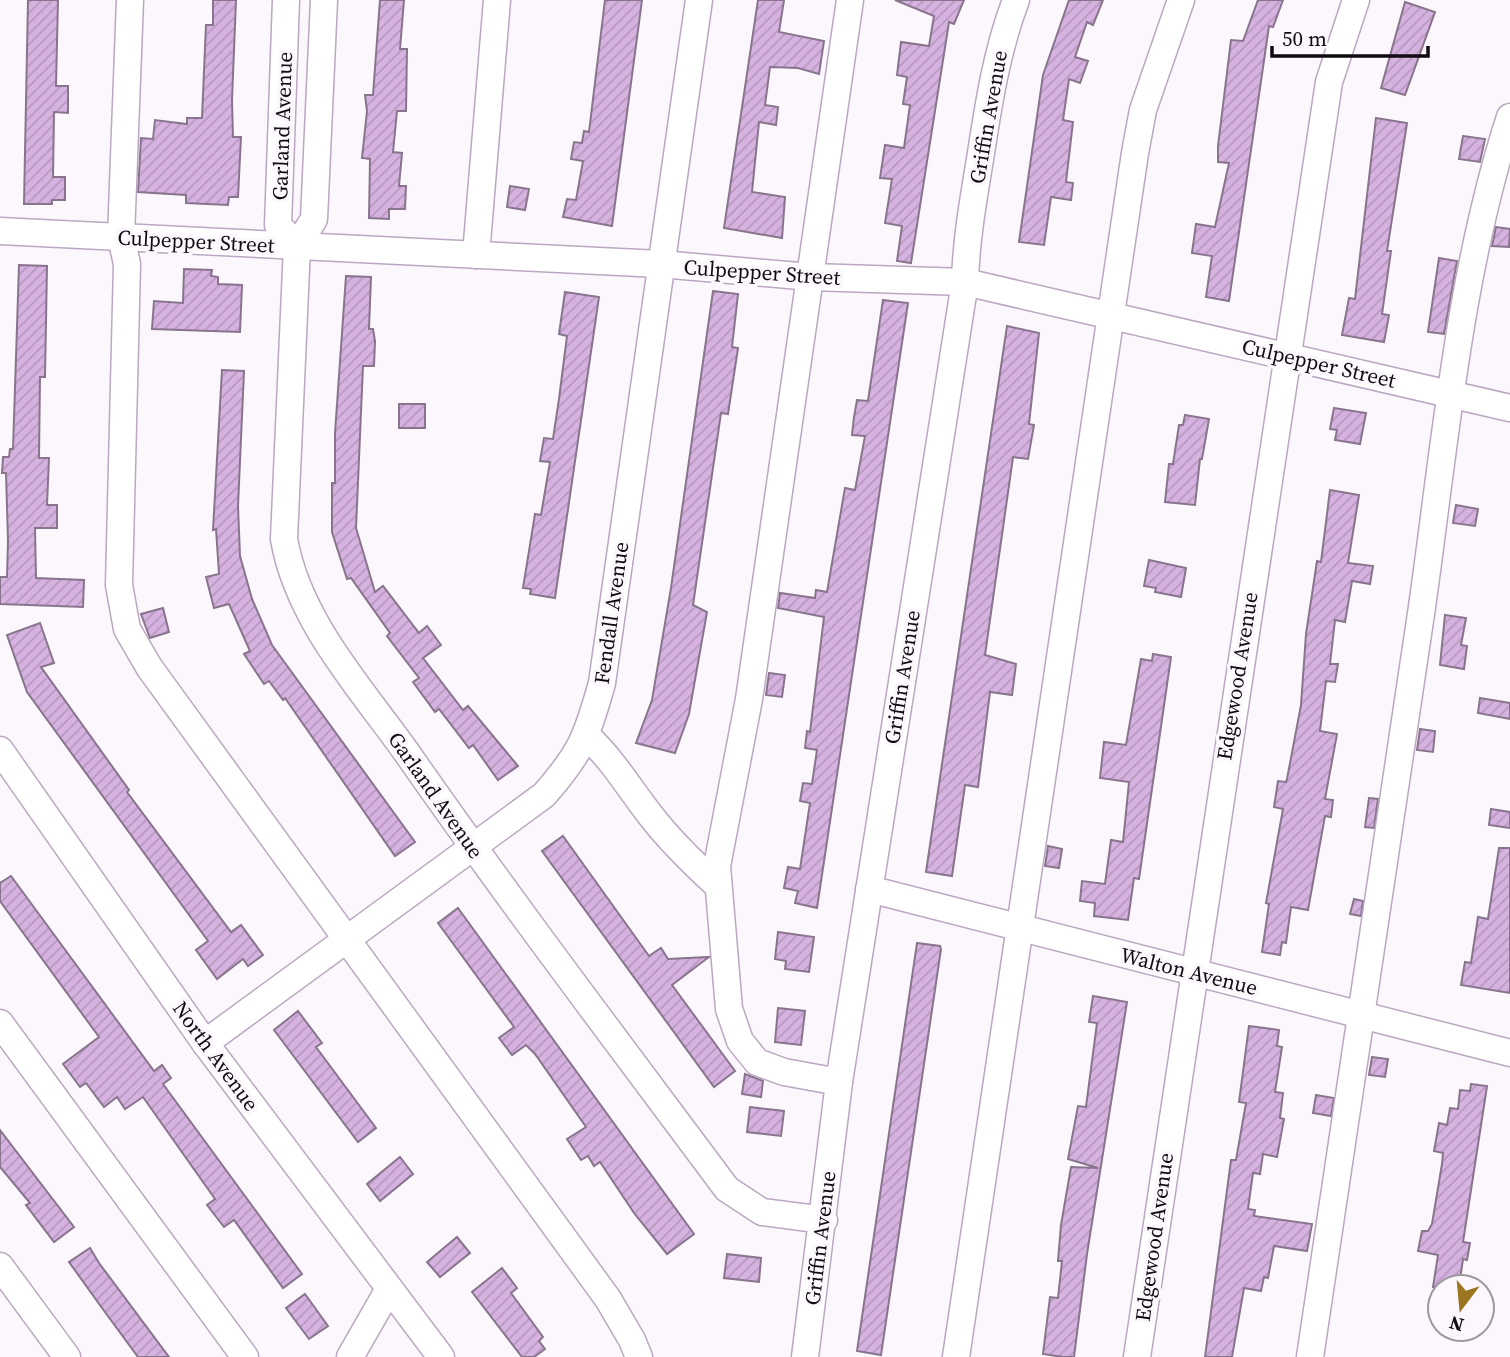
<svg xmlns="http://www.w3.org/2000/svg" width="1510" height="1357" font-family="'Source Serif 4',serif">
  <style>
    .building { fill: url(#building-hatch); stroke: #88758d; stroke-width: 2 }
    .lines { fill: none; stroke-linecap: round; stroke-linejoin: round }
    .minor-casing { stroke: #bba7c1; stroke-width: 29 }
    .minor { stroke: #fff; stroke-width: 26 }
    .labels { text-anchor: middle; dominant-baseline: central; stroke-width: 7; stroke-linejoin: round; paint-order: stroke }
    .street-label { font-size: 21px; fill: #110a13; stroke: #fbf7fc }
  </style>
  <defs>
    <pattern id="building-hatch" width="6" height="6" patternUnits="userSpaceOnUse" patternTransform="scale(1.75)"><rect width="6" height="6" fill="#d6b2e0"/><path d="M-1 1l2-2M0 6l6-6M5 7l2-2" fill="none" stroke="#b798bf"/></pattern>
  </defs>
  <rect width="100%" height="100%" fill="#fbf7fc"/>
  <g class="building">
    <path d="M28 0H58L56 86H68V113L54 112 53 177H65V200H52V204H24Z"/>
    <path d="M213 0H236L232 100 233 137H241L238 197H229L228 205 186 203V195L138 192 141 138 153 139 155 120 187 124V118H202L206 25H213Z"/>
    <path d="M380 0H404L400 49H407L406 111H397L393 152 402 153 399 186H406L405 209H389V219L369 218 370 159 362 158 367 111 365 95H373Z"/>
    <path d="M605 0H642L612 226 563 217 567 199 576 200 583 161 571 159 574 142 582 143 584 131 589 132Z"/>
    <path d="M758 0H784L779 32 824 41 819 74 798 68 770 67 765 105 778 107 776 125 759 122 752 192 785 197 782 238 724 228Z"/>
    <path d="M895 0H964L954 24 949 22 911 263 897 261 902 226 885 223 892 179 880 178 885 145 904 148 910 105 903 104 907 77 897 75 901 42 929 46 934 16Z"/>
    <path d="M1069 0H1103L1093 25 1087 22 1075 57 1088 61 1080 83 1069 79 1063 120 1073 122 1066 182 1073 183 1071 200 1051 197 1044 245 1019 242 1043 75Z"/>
    <path d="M1258 0H1283L1273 27 1269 26 1229 301 1206 297 1212 256 1192 253 1196 224 1215 227 1229 163 1218 162V146L1231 40 1243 41Z"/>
    <path d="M1405 2 1435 12 1405 95 1381 88Z"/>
    <path d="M1376 118 1407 123 1387 251H1391L1382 314 1389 315 1384 342 1342 335 1349 298 1355 299Z"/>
    <path d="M1463 136 1485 139 1480 162 1459 159Z"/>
    <path d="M510 186 529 189 525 210 507 207Z"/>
    <path d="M1496 227 1510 229 1509 247 1492 246Z"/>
    <path d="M1439 258 1457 261 1444 334 1428 332Z"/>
    <path d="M19 265 47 266 45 377H40L39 458H49L47 505H57V528H35L36 578 84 580 83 607 0 604V577H7L8 541 6 473H2L3 457H9L10 449H13Z"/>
    <path d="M184 269 212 270 211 276 218 277V284L242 285 240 332 152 329 154 301 183 303Z"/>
    <path d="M346 276 371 277 369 329H373L375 341 374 366H363L356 528 375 592 383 586 419 633 427 626 441 645 423 658 463 710 468 706 518 766 498 780 473 745 469 748 439 709 435 712 413 682 419 678 387 636 390 633 351 578 347 579 332 532V483H335V433Z"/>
    <path d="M713 291 738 294 732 347 738 348 728 414 721 413 693 605 707 612 689 714 675 753 636 743 652 700 671 588Z"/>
    <path d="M565 292 599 297 555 598 530 594 531 589 523 588 535 514 541 515 550 462 540 461 544 438 553 439 559 399 567 336 559 334Z"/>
    <path d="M883 300 908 303 817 908 795 903 798 891 784 888 788 867 800 869 810 803 800 801 803 783 812 784 817 750 805 748 807 731 810 732 824 617 778 608 780 593 815 598 816 590 827 592 845 488 855 490 865 436 852 435 854 417 857 400 868 401Z"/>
    <path d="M1007 326 1039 333 1029 424 1034 425 1028 459 1013 457 985 655 1016 664 1012 695 990 692 978 787 965 785 952 876 926 872Z"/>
    <path d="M222 370 244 371 238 506 240 556 252 599 272 645 415 842 395 856 285 698 283 700 269 681 264 684 244 654 250 651 229 604 214 608 206 577 219 574 216 529 213 530Z"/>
    <rect x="399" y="404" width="26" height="24"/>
    <path d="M1334 408 1366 413 1360 444 1335 440 1337 430 1330 429Z"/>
    <path d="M1185 415 1209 419 1202 459H1200L1195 505 1165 502 1169 464H1173L1179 425H1183Z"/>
    <path d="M1330 490 1359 495 1348 563 1373 566 1370 584 1352 581 1345 622 1335 620 1330 664H1338L1335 682 1326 681 1320 731 1337 734 1325 799 1333 800 1331 817 1325 816 1308 910 1291 907 1286 943 1282 942 1280 955 1262 952 1269 904 1266 903 1283 809 1274 807 1278 781 1286 782 1287 779 1301 705 1306 634 1317 561 1321 562Z"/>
    <path d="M1456 505 1478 509 1475 526 1453 523Z"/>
    <path d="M1149 560 1186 568 1181 597 1155 592 1156 588 1144 586Z"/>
    <path d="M163 608 169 632 150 638 141 614Z"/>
    <path d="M1445 615 1466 618 1461 645 1467 646 1464 669 1440 665Z"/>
    <path d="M40 623 54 663 41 667 129 790 127 792 231 932 241 925 263 955 248 966 243 959 217 979 196 950 208 941 27 692 7 635Z"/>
    <path d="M1153 654 1171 657 1139 879 1134 878 1128 920 1094 916 1095 903 1080 901 1082 881 1105 884 1111 840 1123 842 1129 782 1100 778 1104 742 1126 745 1141 659 1152 661Z"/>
    <path d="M769 673 785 675 782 697 766 695Z"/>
    <path d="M1480 698 1510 703V719L1478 713Z"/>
    <path d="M1420 729 1435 731 1433 752 1417 750Z"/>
    <path d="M1369 798 1378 799 1374 828 1365 827Z"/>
    <path d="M1491 809 1510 812V828L1489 825Z"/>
    <path d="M563 836 649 956 661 948 668 959 709 957 672 985 735 1071 714 1087 542 851Z"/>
    <path d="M1048 846 1062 849 1059 868 1045 866Z"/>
    <path d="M1499 848H1510V993L1461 985 1465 962 1471 963 1478 917 1488 919Z"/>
    <path d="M11 876 154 1071 162 1065 171 1078 163 1084 302 1274 283 1288 234 1220 224 1227 207 1205 215 1199 143 1097 125 1109 117 1097 104 1107 86 1083 80 1087 63 1064 99 1037 0 901V883Z"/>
    <path d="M1354 899 1363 901 1361 916 1350 914Z"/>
    <path d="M458 908 694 1234 667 1254 634 1213 600 1162 594 1166 588 1156 581 1160 567 1139 586 1127 535 1054 526 1045 512 1055 499 1038 514 1027 438 923Z"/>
    <path d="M778 932 814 937 809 972 785 969 786 961 775 959Z"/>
    <path d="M917 943 940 946 941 949 881 1355 857 1351Z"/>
    <path d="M1093 996 1127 1002 1087 1254 1074 1357H1063L1043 1354 1050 1297 1058 1298 1062 1261H1058L1061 1225 1071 1167 1098 1168 1068 1159 1078 1106 1086 1107 1097 1023 1089 1022Z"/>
    <path d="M778 1008 805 1011 801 1045 775 1042Z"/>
    <path d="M298 1011 322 1043 316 1047 376 1128 358 1142 274 1030Z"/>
    <path d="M1249 1026 1279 1030 1277 1046 1282 1047 1275 1092 1283 1093 1280 1118 1284 1119 1277 1157 1263 1154 1260 1174 1253 1173 1248 1209 1255 1210 1254 1216 1312 1224 1307 1251 1274 1246 1268 1278 1264 1277 1261 1291 1244 1288 1232 1357H1205L1231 1160H1236L1246 1103 1239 1102Z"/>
    <path d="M1372 1057 1388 1059 1385 1077 1369 1075Z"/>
    <path d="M745 1074 763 1081 761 1097 742 1094Z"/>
    <path d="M1471 1084 1487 1086 1463 1242 1470 1243 1467 1260 1463 1259 1459 1287H1433L1438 1255 1418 1251 1422 1231H1428L1432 1224 1442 1164 1443 1153 1434 1151 1439 1123 1447 1125 1450 1108 1458 1109 1460 1090 1470 1091Z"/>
    <path d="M1316 1095 1334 1098 1331 1116 1313 1113Z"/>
    <path d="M750 1107 784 1111 781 1136 747 1132Z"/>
    <path d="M0 1130 74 1227 54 1242 26 1205 30 1203 0 1167Z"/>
    <path d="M400 1157 413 1174 380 1201 367 1184Z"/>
    <path d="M457 1237 470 1253 440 1277 427 1262Z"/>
    <path d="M90 1248 99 1263 169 1357H138L102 1308 69 1262Z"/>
    <path d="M727 1254 761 1258 759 1282 724 1278Z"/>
    <path d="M502 1268 517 1288 511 1293 543 1337 539 1341 545 1349 534 1357H522L472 1292Z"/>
    <path d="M305 1294 328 1326 309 1339 286 1308Z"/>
  </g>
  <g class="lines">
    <defs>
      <g id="minor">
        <path d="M130 0 121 237 127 264 119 585 127 629 149 667 608 1299 632 1340 639 1357"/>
        <path d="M286 0 278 225 297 246 314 219 324 0"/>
        <path d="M0 231 660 264 811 277 965 282 1510 408"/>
        <path d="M297 246 284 539C298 620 360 687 407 753 510 901 619 1044 727 1189L762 1212 824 1220"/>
        <path d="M476 255 497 0"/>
        <path d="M587 736C613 760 629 788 651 816 671 842 694 864 718 886"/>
        <path d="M0 750 205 1043 441 1357"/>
        <path d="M869 889 1510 1053"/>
        <path d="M0 1023 245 1357"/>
        <path d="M205 1043 544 795C581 753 587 737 602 683L699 0"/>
        <path d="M839 1082 784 1072 757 1062 740 1041 729 1009 717 866 749 699 850 0"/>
        <path d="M0 1266 67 1357"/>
        <path d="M350 1357 389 1289"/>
        <path d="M805 1357 839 1082 965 282C966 239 974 196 981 153 989 101 997 50 1016 0"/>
        <path d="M956 1357 1135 153 1143 110 1181 0"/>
        <path d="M1137 1357 1329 82 1356 0"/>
        <path d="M1310 1357C1349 1107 1386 857 1422 607 1445 444 1459 274 1510 117"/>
      </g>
    </defs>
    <use href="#minor" class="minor-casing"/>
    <use href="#minor" class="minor"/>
  </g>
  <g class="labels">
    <g class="street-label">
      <text transform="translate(988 117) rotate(-80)">Griffin Avenue</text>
      <text transform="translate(282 126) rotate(-88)">Garland Avenue</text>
      <text transform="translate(196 241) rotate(3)">Culpepper Street</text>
      <text transform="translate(762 272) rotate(4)">Culpepper Street</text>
      <text transform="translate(1319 363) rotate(13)">Culpepper Street</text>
      <text transform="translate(611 613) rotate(-82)">Fendall Avenue</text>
      <text transform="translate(1237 676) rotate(-81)">Edgewood Avenue</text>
      <text transform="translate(902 677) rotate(-81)">Griffin Avenue</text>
      <text transform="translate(436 795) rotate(55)">Garland Avenue</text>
      <text transform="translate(1189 971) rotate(14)">Walton Avenue</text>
      <text transform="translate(216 1056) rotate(54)">North Avenue</text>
      <text transform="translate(1154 1237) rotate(-82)">Edgewood Avenue</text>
      <text transform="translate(820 1238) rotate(-83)">Griffin Avenue</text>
    </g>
  </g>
  <g transform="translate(1461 1308) rotate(196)"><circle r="33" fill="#fbf7fc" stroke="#9d989f" stroke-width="2"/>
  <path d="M0-5L12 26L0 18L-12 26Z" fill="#9c7521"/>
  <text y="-10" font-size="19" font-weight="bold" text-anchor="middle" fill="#110a13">N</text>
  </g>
  <path d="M1272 46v10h156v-10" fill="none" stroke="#110a13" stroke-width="3.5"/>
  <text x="1282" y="46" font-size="21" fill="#110a13" stroke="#fbf7fc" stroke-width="5" paint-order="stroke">50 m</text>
</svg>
